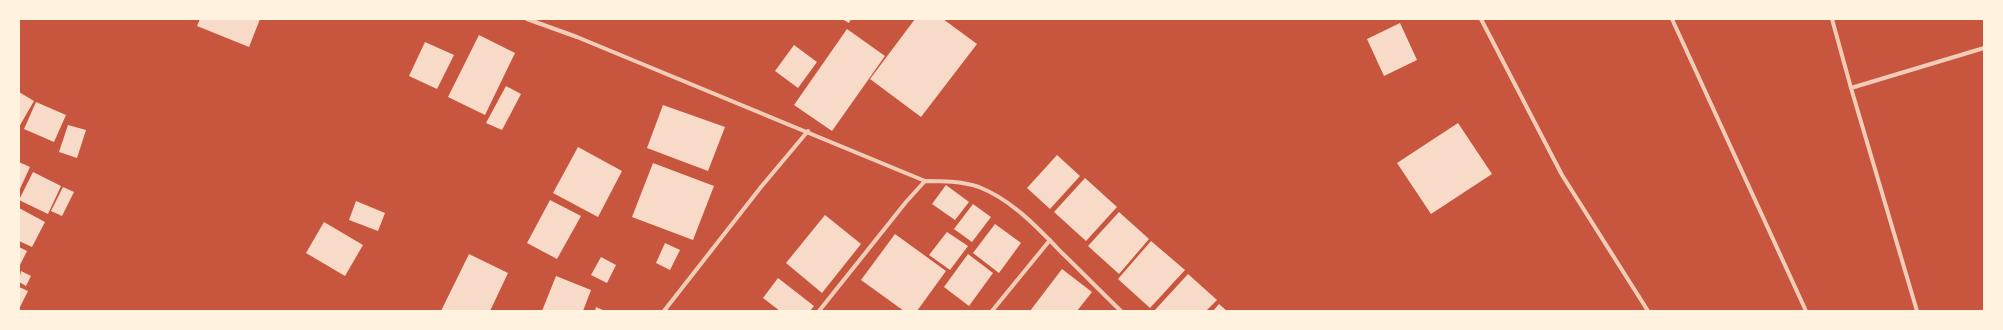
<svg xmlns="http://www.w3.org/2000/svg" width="2003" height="330" font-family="Montserrat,sans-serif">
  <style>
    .building { fill: #f7dbc8 }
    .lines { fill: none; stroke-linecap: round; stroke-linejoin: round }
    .minor { stroke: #f1ccb7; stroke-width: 4 }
  </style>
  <rect width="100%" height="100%" fill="#c8553d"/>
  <g class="building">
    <path d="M200 19H260L249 47 197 26Z"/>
    <path d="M842 19H851L849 23Z"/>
    <path d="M915 19H943L977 44 921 117 870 79Z"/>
    <path d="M1400 23 1417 60 1384 76 1367 39Z"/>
    <path d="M847 29 885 56 832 131 794 105Z"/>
    <path d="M479 35 515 53 485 115 448 97Z"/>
    <path d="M425 42 454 55 437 89 409 76Z"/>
    <path d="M794 45 817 62 798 88 775 71Z"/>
    <path d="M506 86 521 94 502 130 486 123Z"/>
    <path d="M19 92 34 101 19 127Z"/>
    <path d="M36 102 66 115 54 142 24 129Z"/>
    <path d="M663 105 725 127 708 171 647 148Z"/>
    <path d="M1458 123 1492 174 1431 214 1397 163Z"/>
    <path d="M68 125 86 130 77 158 59 152Z"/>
    <path d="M578 147 622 171 598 217 553 193Z"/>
    <path d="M1057 155 1080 176 1050 209 1027 188Z"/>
    <path d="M19 162 30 167 19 191Z"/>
    <path d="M653 163 714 186 693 240 632 217Z"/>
    <path d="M33 172 61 186 48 214 19 200Z"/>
    <path d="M1085 178 1117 207 1086 241 1054 212Z"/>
    <path d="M946 185 969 202 955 220 932 204Z"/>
    <path d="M63 187 74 192 62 216 51 211Z"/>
    <path d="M550 200 581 216 557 259 527 243Z"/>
    <path d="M356 201 385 213 378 231 349 220Z"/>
    <path d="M973 204 991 217 972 242 954 229Z"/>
    <path d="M19 208 45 222 32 247 19 241Z"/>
    <path d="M1119 212 1149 239 1119 274 1088 246Z"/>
    <path d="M825 215 861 244 822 293 786 263Z"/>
    <path d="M324 222 363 245 345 276 306 253Z"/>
    <path d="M995 224 1021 243 999 273 973 253Z"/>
    <path d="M947 232 968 246 950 270 929 255Z"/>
    <path d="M895 234 946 271 917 311H904L861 280Z"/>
    <path d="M1151 241 1185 270 1150 308 1118 279Z"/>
    <path d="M665 243 680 250 670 270 656 263Z"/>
    <path d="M19 247 27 251 19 267Z"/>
    <path d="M469 254 508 273 490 311H441Z"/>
    <path d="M968 254 993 273 969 306 944 287Z"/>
    <path d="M601 257 616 265 607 283 591 275Z"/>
    <path d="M1062 269 1092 292 1077 311H1030Z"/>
    <path d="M21 271 31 276 26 286 19 282Z"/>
    <path d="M1188 274 1217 300 1206 311H1154Z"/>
    <path d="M556 276 591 290 583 311H542Z"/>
    <path d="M778 278 814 306 810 311H780L763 298Z"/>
    <path d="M19 287 28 291 19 309Z"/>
    <path d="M1219 304 1227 311H1213Z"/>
    <path d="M596 307 605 311H595Z"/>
  </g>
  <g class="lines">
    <g class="minor">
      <path d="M527 19 577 37 925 181"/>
      <path d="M1481 19 1562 175 1648 311"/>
      <path d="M1672 19 1806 311"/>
      <path d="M1832 19 1851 88 1917 311"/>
      <path d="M1851 88 1984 48"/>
      <path d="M664 311 761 187 808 131"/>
      <path d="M819 311 906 202 925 181C943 181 961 181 979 187 1012 200 1038 228 1062 253 1082 272 1101 292 1121 311"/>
      <path d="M992 311 1050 240"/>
    </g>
  </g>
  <rect width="2003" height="330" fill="none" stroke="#fff3e0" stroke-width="40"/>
</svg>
